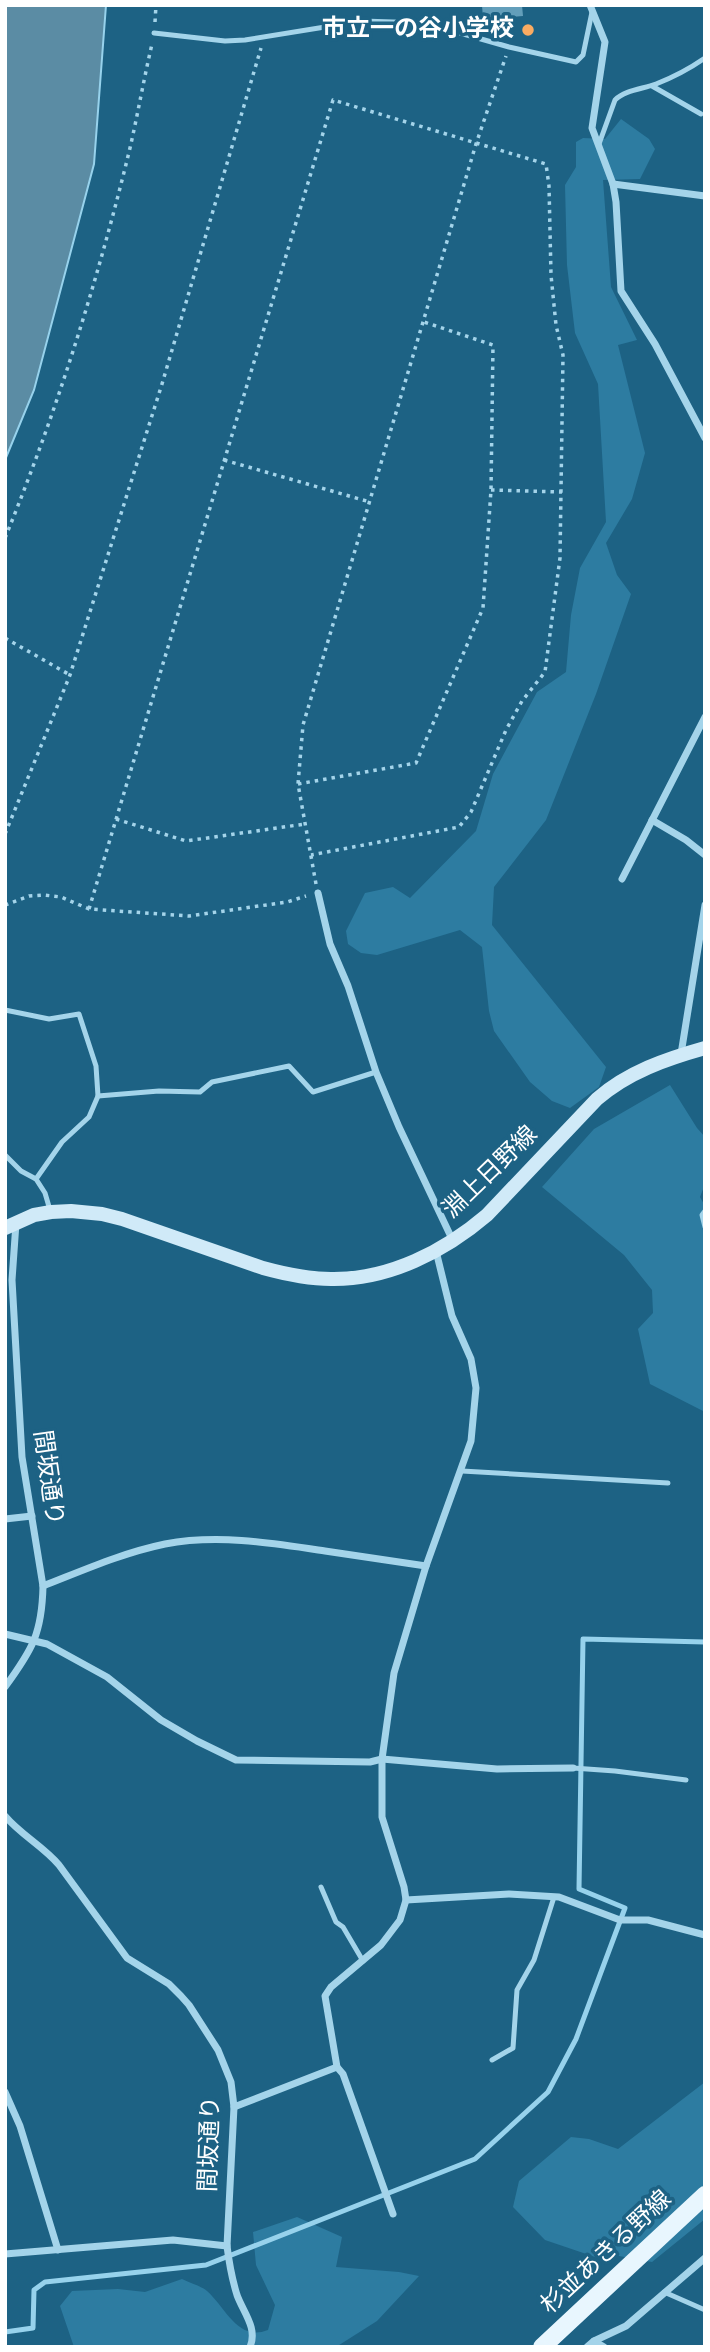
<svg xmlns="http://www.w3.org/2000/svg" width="710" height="2352" font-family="Overpass,'Noto Sans JP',sans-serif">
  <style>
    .green { fill: #2d7ca1 }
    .water { fill: #5b8ca4; stroke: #97d2ec; stroke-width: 2 }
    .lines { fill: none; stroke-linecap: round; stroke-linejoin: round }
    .stream { stroke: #97d2ec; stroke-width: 5 }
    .building { fill: #639eba }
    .path { stroke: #a4d4ea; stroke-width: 3.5; stroke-dasharray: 3.5 5; stroke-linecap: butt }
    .service { stroke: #a4d4ea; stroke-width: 5 }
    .minor { stroke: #a4d4ea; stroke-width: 7 }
    .secondary { stroke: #d0eaf8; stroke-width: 14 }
    .primary { stroke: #e8f6fe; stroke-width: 18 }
    .poi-dot { fill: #faab62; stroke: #1d6284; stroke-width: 2.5 }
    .labels { text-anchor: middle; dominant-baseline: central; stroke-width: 7; stroke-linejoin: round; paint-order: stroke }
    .poi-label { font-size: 24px; font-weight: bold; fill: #fff; stroke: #1d6284; text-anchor: end }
    .street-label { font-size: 24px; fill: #fff; stroke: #1d6284 }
  </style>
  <rect width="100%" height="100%" fill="#1d6284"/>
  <g class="green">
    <path d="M621 119 649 139 655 149 640 179 603 180 611 287 637 340 618 345 645 453 632 499 606 543 617 575 631 594 596 694 546 820 494 887 492 925 606 1067 599 1087 570 1108 552 1101 530 1082 494 1031 489 1011 482 947 460 930 377 955 361 953 348 944 346 931 365 893 393 887 410 898 476 831 493 774 537 692 566 672 571 615 580 568 606 522 598 384 575 333 567 265 565 185 576 167V142L583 138 605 139Z"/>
    <path d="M670 1085 697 1128 705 1137V1184L700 1197 705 1206V1412L650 1384 638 1329 653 1313 652 1290 624 1255 542 1187 594 1129Z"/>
    <path d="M705 2082V2219L652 2262 619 2256 604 2260 545 2240 513 2207 519 2181 571 2137 589 2139 618 2149Z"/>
    <path d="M297 2217 342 2237 336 2267 399 2272 419 2276 377 2321 336 2347H74L60 2306 72 2291 118 2289 145 2292 182 2279C190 2283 201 2286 207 2291 226 2308 238 2342 268 2330L275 2305 256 2265 253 2232Z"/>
  </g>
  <path class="water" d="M5 5H106L94 164 34 390 5 460Z"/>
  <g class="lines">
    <path class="stream" d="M5 2332 33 2328 34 2290 45 2282 206 2265 475 2159 548 2092 576 2039 625 1908 579 1889 583 1639 705 1642"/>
  </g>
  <path class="building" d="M482 5H522L523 16 483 19Z"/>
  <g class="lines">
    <g class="path">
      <path d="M155 22 156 5"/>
      <path d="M224 460 370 502"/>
      <path d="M491 490 562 492"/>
      <path d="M5 538C57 411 98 280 130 148 138 113 144 78 152 44"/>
      <path d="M5 638 70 675"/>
      <path d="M298 784 416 763 483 608 491 490 493 345 424 322"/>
      <path d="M116 819 186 841 305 824"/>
      <path d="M5 834 70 675 162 384 261 48"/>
      <path d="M316 884 298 784 303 725 476 144 506 56"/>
      <path d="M5 905 29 896 44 895 61 897 89 909 189 916 287 902 306 896"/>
      <path d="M89 909 333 100 546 164 549 186 551 275 556 325 563 355 560 558 545 672 522 701 506 730 471 812 459 827 311 855"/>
    </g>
    <g class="service">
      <path d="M154 33 225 41 245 40 362 21 425 23 509 47 576 62 583 55 592 12"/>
      <path d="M652 86 701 114"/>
      <path d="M599 144 615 100C625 90 643 89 656 84 674 77 689 69 705 58"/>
      <path d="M5 1010 49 1019 79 1014 96 1066 98 1096 89 1117 62 1142 36 1179"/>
      <path d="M98 1096 159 1091 200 1092 212 1082 289 1066 313 1092 376 1072"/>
      <path d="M5 1155 21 1171 36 1179 45 1193 50 1210"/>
      <path d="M705 1211 702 1215 705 1227"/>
      <path d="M462 1471 668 1483"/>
      <path d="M573 1768 615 1771 686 1780"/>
      <path d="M321 1887 336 1922 343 1927 363 1961"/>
      <path d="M492 2060 513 2048 517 1990 534 1960 554 1897"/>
      <path d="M664 2292 705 2310"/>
    </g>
    <g class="minor">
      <path d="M590 5 605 42 592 128 613 184 616 202 621 291 655 344 705 438"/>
      <path d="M613 184 705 196"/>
      <path d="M652 820 686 840 705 855"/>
      <path d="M622 879 705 717"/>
      <path d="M318 893 330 944 348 986 376 1072 399 1127 453 1241"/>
      <path d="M681 1054 705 905"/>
      <path d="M5 1519 32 1516"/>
      <path d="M43 1586C84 1570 122 1553 165 1544 218 1534 272 1543 325 1551 358 1556 392 1561 426 1566"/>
      <path d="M5 1634 47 1644 107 1677 161 1720 197 1741 236 1760 370 1762 382 1759 497 1769 573 1768"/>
      <path d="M5 1687C32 1650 42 1634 43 1586L22 1457 12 1280 16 1223"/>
      <path d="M5 1816C21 1835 43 1846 59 1865L127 1958 169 1984 181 1996 189 2005 218 2050 231 2082 234 2107 227 2246C229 2262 232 2279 237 2295 243 2312 258 2328 250 2347"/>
      <path d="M406 1900 509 1894 559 1897 620 1920H648L705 1935"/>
      <path d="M5 2092 20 2126 58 2250"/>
      <path d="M234 2107 337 2067"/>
      <path d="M393 2214 343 2074 337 2067 325 1996 331 1987 381 1945 400 1920 406 1900 404 1887 382 1817V1759L394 1673 426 1566 471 1441 476 1388 471 1359 452 1316 436 1251"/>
      <path d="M5 2254 173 2240 227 2246"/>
      <path d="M594 2341 626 2326 705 2258"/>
      <path d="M587 2347 594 2341 604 2347"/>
    </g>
    <path class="secondary" d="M5 1228 34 1215 51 1212 71 1211 102 1214 122 1219 263 1268C285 1274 308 1279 331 1279 389 1280 445 1251 487 1215L597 1099C628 1072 666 1059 705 1048"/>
    <path class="primary" d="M542 2347 705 2195"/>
  </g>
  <circle class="poi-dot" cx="528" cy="30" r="7"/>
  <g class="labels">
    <g class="poi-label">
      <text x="514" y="30">市立一の谷小学校</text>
    </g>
    <g class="street-label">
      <text transform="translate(491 1173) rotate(-44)">淵上日野線</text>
      <text transform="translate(47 1478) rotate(82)">間坂通り</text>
      <text transform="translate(211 2144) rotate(-88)">間坂通り</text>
      <text transform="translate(607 2253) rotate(-43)">杉並あきる野線</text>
    </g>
  </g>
  <rect width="710" height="2352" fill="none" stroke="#ffffff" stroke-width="14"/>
</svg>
